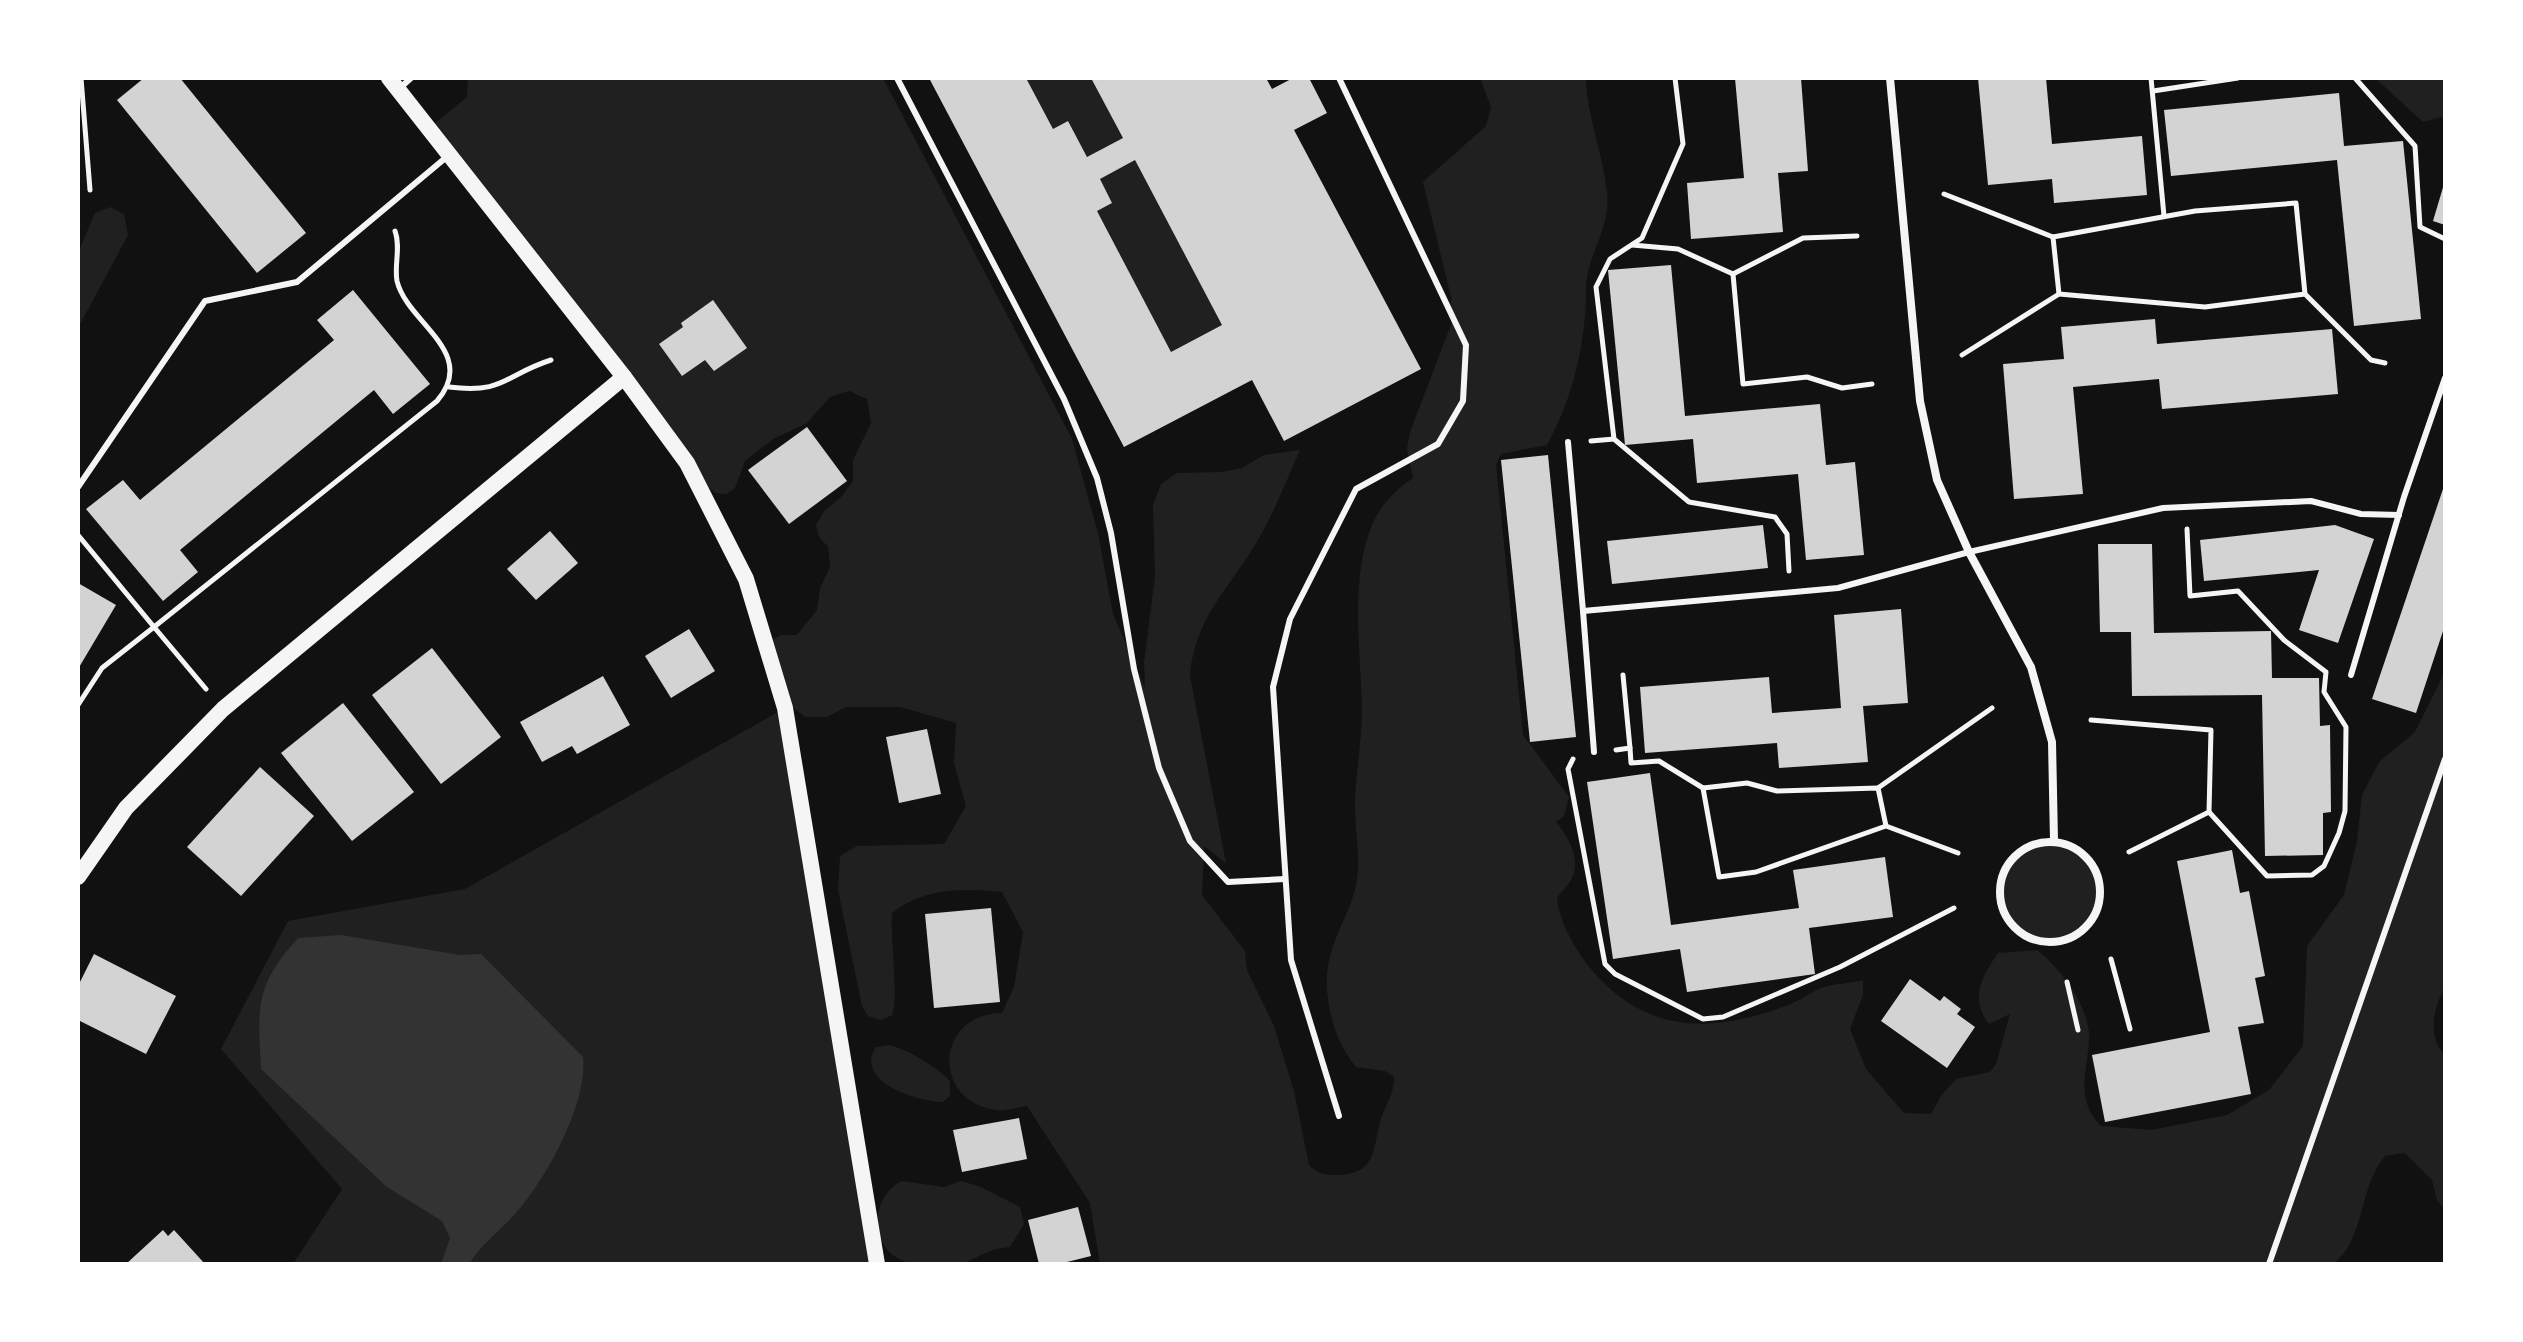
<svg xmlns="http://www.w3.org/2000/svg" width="2523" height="1342" font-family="Commissioner,sans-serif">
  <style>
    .green { fill: #202020 }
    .water { fill: #333 }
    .building { fill: #d3d3d3; fill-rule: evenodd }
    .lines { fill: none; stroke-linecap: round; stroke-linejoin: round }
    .path { stroke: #f5f5f5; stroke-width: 5 }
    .service { stroke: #f5f5f5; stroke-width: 6 }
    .minor { stroke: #f5f5f5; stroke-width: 8 }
    .secondary { stroke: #f5f5f5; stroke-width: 16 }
  </style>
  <rect width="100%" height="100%" fill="#111"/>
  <g class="green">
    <path d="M468 78H883L1072 439 1098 533 1113 614 1145 688 1144 663 1155 576 1153 505 1161 484 1177 473 1222 472 1242 468 1264 455 1300 450C1286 482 1273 515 1255 545 1227 591 1194 620 1190 676L1226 863 1204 846 1202 895 1245 951 1247 970 1274 1026 1294 1091 1309 1165C1317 1174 1325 1175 1337 1175 1379 1174 1372 1147 1381 1119 1386 1103 1394 1095 1394 1077L1385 1071 1356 1067C1338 1045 1329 1018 1327 989 1324 939 1357 912 1358 868 1359 847 1355 827 1355 807 1355 775 1362 742 1362 710 1361 652 1349 577 1373 523 1381 505 1396 489 1413 478L1407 449 1410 432 1452 322 1451 297 1423 182 1486 126 1491 107 1480 78H1586C1587 118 1603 153 1607 192 1610 222 1597 240 1589 268 1584 284 1587 300 1585 316 1581 360 1569 406 1547 445L1501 454 1496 464 1523 735 1569 797 1564 816 1556 822C1570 838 1583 864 1569 883 1565 890 1560 891 1557 899 1561 928 1580 958 1600 979 1655 1036 1718 1031 1788 1005 1799 1001 1810 993 1821 988 1834 983 1850 984 1863 980V995L1850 1029 1866 1069 1904 1113 1931 1114 1941 1096 1956 1079 1990 1072 1996 1064 2010 1014 1989 1024C1969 998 1982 976 1998 953L2037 950C2060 968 2090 1007 2089 1038 2088 1071 2074 1099 2101 1126L2151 1130 2227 1115 2269 1090 2303 1046 2307 946 2344 895 2357 841 2362 795 2379 762 2415 732 2445 672V988C2433 1007 2427 1038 2445 1055V1210L2437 1200 2432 1180 2405 1153 2385 1156C2358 1189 2366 1236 2334 1264H1100L1090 1203 1027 1106C1017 1107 1005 1112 996 1110 930 1101 936 1013 1002 1013L1014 987 1023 932 1002 892C963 888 924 888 892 913 890 940 899 998 892 1015L881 1020 868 1016 862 1006 838 890 840 856 857 846 944 844 966 806 954 763 956 723 900 707H846L827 717H805L790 705 772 640 781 635H797L817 610 820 588 830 567 828 547 819 537 816 525 824 511 842 496 853 481V460L871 423 867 399 849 391 830 397 807 423 773 439 745 461 735 488 727 494 716 493 700 482 429 128 467 97Z"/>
    <path d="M1026 78H1091L1123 138 1087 157 1068 121 1053 129Z"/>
    <path d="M2375 78H2445V116L2423 122Z"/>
    <path d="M1135 160 1222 325 1171 352 1097 211 1112 203 1100 179Z"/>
    <path d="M110 207 124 214 128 235 78 328V253L95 213Z"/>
    <path d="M785 708 877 1264H293L342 1189 221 1049 288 921 465 889Z"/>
    <circle cx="2050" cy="892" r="50"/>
    <path d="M890 1045C913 1052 933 1065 950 1081V1096L943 1102C917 1102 853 1081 876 1047Z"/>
    <path d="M902 1181 944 1187 961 1181 981 1187 1020 1207 1024 1224 1010 1247C985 1249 977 1260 959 1264 946 1267 923 1266 910 1263 868 1254 869 1196 902 1181Z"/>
  </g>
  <path class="water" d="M341 935 460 955 481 954 583 1057C588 1103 546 1180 515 1214 500 1231 481 1244 469 1264H441L450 1238 442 1221 387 1187 261 1069C258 1007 254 987 298 938Z"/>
  <g class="building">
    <path d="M144 78H180L306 233 257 273 117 100Z"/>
    <path d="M929 78H1026L1053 129 1068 121 1087 157 1123 138 1091 78H1266L1272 89 1293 78H1309L1327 113 1294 130 1421 369 1284 441 1252 380 1124 447ZM1135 160 1222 325 1171 352 1097 211 1112 203 1100 179Z"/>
    <path d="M1735 78H1801L1808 171 1778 173 1783 232 1691 239 1687 183 1744 178Z"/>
    <path d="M1978 78H2046L2052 144 2142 136 2147 195 2054 203 2052 179 1988 185Z"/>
    <path d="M2339 93 2344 146 2403 141 2421 319 2354 326 2337 160 2171 176 2164 110Z"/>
    <path d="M2444 184H2445V225L2433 221Z"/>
    <path d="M1671 265 1685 416 1820 404 1826 465 1855 462 1864 555 1806 560 1798 474 1697 483 1693 439 1625 445 1608 270Z"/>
    <path d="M353 290 430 384 393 414 374 390 180 550 198 572 163 601 86 509 123 480 140 500 334 340 317 320Z"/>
    <path d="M713 300 747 348 714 371 705 360 682 376 659 344 683 327 681 323Z"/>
    <path d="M2155 319 2157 344 2332 329 2338 394 2162 409 2159 379 2073 387 2083 494 2014 499 2003 364 2064 359 2061 327Z"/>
    <path d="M807 427 847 481 789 524 748 470Z"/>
    <path d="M1548 455 1576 737 1530 742 1501 460Z"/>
    <path d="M2444 486 2445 625 2416 713 2372 699Z"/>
    <path d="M1763 525 1768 568 1612 584 1607 541Z"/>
    <path d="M2335 525 2374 539 2338 643 2299 630 2319 570 2204 581 2200 540Z"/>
    <path d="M550 531 578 563 536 600 507 569Z"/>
    <path d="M2098 544H2152L2154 633 2271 631 2272 678H2319L2320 726 2330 725 2331 812 2323 813V855L2265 856 2262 695 2132 696 2131 632H2100Z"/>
    <path d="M78 583 116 605 78 669Z"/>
    <path d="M1901 609 1908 703 1863 706 1868 762 1779 768 1777 743 1645 753 1640 687 1769 677 1772 713 1841 708 1834 615Z"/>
    <path d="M689 629 715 671 671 698 645 656Z"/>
    <path d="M432 648 501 737 441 784 372 695Z"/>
    <path d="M603 676 630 725 577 754 572 746 542 762 520 722Z"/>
    <path d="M343 703 414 792 352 841 281 753Z"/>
    <path d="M927 729 941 794 899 803 886 737Z"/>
    <path d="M260 767 314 816 241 896 187 847Z"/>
    <path d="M1650 773 1671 925 1799 908 1793 870 1885 857 1893 917 1809 928 1815 974 1687 992 1680 949 1613 959 1587 782Z"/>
    <path d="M2232 850 2240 893 2249 891 2265 976 2255 978 2264 1023 2238 1027 2251 1094 2105 1122 2092 1055 2210 1032 2177 861Z"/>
    <path d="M991 908 1000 1002 934 1008 925 914Z"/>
    <path d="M94 954 176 996 146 1054 78 1020V986Z"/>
    <path d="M1910 979 1940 1001 1944 996 1961 1009 1957 1014 1975 1027 1947 1068 1881 1021Z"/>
    <path d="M1019 1118 1027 1159 962 1172 953 1130Z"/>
    <path d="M1078 1207 1091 1256 1059 1264H1039L1028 1220Z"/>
    <path d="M163 1230 168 1236 174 1230 205 1264H126Z"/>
  </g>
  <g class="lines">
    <g class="path">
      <path d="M81 78 90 190"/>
      <path d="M1675 78 1683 144 1642 238 1610 259 1596 287 1614 439 1689 502 1775 517 1787 534 1789 571"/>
      <path d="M2151 78 2164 216"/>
      <path d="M2355 78 2415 146 2420 227 2445 239"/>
      <path d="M2153 91 2238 78"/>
      <path d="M1944 194 2053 237"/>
      <path d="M1857 236 1803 238 1733 274 1743 384 1807 377 1842 388 1872 384"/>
      <path d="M1632 245 1678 249 1733 274"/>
      <path d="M2305 294 2205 307 2059 294 2053 237 2195 211 2296 203 2305 294 2371 360 2385 363"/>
      <path d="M1962 355 2059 294"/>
      <path d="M449 387C505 394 504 375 551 360"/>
      <path d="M1591 441 1614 439"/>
      <path d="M2187 529 2190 596 2238 591 2284 640 2326 672 2324 692 2346 727 2345 811 2339 833 2324 866 2312 875 2267 876 2209 812"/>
      <path d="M78 535 154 627 102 668 78 705"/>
      <path d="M206 689 154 627 437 401C479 352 407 323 397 281 394 265 401 247 395 231"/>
      <path d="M2091 720 2211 730 2209 812 2129 852"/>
      <path d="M1630 748 1631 763 1659 761 1703 788"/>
      <path d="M1616 750 1630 748 1623 675"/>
      <path d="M1573 759 1568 769 1605 964 1615 974 1703 1019 1723 1017 1840 967 1954 908"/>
      <path d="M1878 788 1992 708"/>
      <path d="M1886 826 1756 872 1719 877 1703 788 1747 783 1777 791 1878 788 1886 826 1958 853"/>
      <path d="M2111 959 2130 1029"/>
      <path d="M2067 982 2078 1030"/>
    </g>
    <g class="service">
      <path d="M897 78 1064 399 1097 478 1111 533 1134 669 1159 768 1190 841 1228 882 1285 879"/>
      <path d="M1339 78 1466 345 1463 401 1438 444 1356 489 1290 619 1273 687 1291 960 1339 1116"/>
      <path d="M401 87 411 78"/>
      <path d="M1568 442 1583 611"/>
      <path d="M78 487 205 301 297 282 449 155"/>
      <path d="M2351 675 2404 497 2445 378"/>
      <path d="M1594 752 1583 611 1838 588 1969 552 2163 508 2311 501 2361 514 2399 515"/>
      <path d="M2269 1264 2445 759"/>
    </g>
    <g class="minor">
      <path d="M1890 78 1920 401 1937 480 1969 552 2031 667 2052 742 2054 841"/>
      <circle cx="2050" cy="892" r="50"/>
    </g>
    <g class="secondary">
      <path d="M389 78 624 377 687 463 746 579 785 708 877 1264"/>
      <path d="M78 877 126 808 223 709 624 377"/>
    </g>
  </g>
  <rect width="2523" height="1342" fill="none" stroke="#ffffff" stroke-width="160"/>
</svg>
